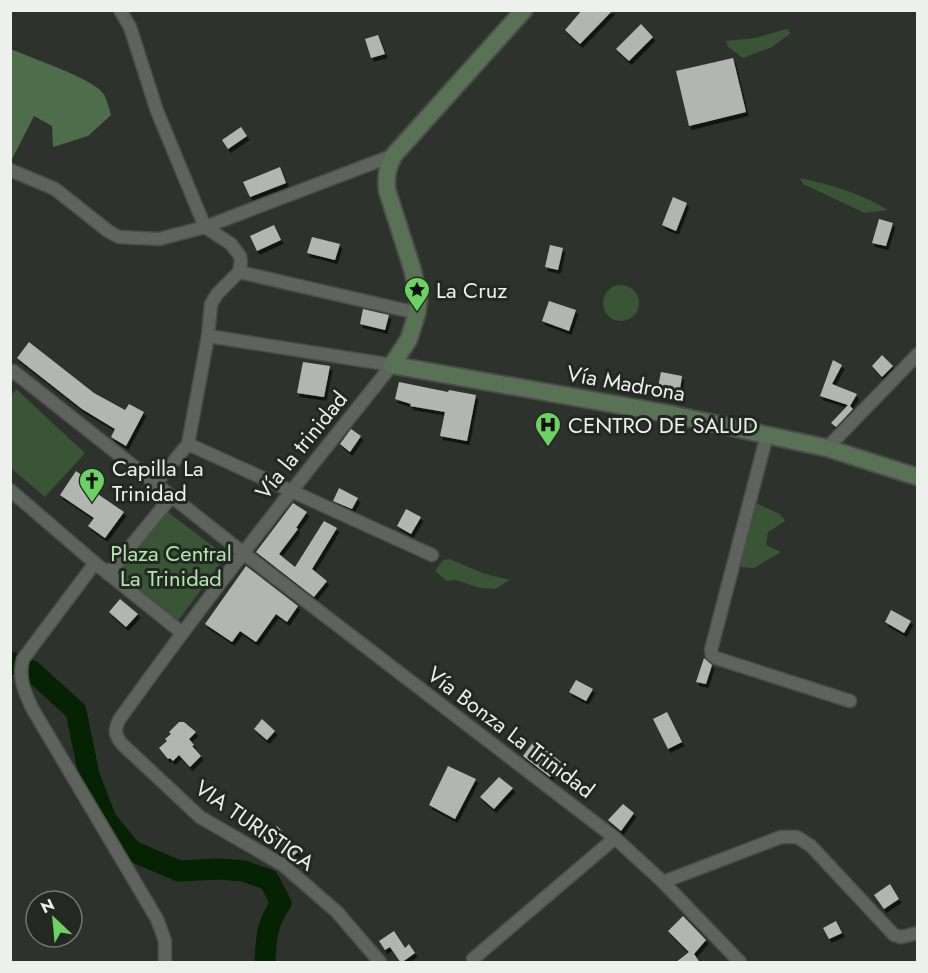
<svg xmlns="http://www.w3.org/2000/svg" width="928" height="973" font-family="Jost,sans-serif">
  <style>
    .green { fill: #3a5436 }
    .forest { fill: #4e6d4a }
    .lines { fill: none; stroke-linecap: round; stroke-linejoin: round }
    .river { stroke: #052203; stroke-width: 21 }
    .building { fill: #b1b7b0; filter: url(#shadow) }
    .street-casing { stroke: #4a4d49; stroke-width: 15 }
    .secondary-casing { stroke: #4a4d49; stroke-width: 20 }
    .street { stroke: #5e635d; stroke-width: 12 }
    .secondary { stroke: #597256; stroke-width: 16 }
    .labels { text-anchor: middle; dominant-baseline: central; stroke-width: 6; stroke-linejoin: round; paint-order: stroke }
    .poi-label { font-size: 22px; fill: #edf0ed; stroke: #242823; text-anchor: start }
    .street-label { font-size: 22px; fill: #edf0ed; stroke: #242823 }
    .park-label { font-size: 22px; fill: #b2e6ac; stroke: #242823 }
  </style>
  <defs>
    <filter id="shadow"><feDropShadow dx="2.5" dy="4" stdDeviation="0" flood-color="#0009"/></filter>
  </defs>
  <rect width="100%" height="100%" fill="#2d322d"/>
  <g class="green">
    <path d="M787 29 791 33 772 47 743 58 728 47 726 41 755 38Z"/>
    <path d="M800 178C831 185 861 193 888 210L865 213 803 184Z"/>
    <circle cx="621" cy="303" r="18"/>
    <path d="M16 389 85 453 45 497 11 468V396Z"/>
    <path d="M758 504 780 514 785 521 768 532 766 545 781 552 754 568 741 567 735 556 747 506Z"/>
    <path d="M165 510 226 556 177 622 115 576Z"/>
    <path d="M450 559 485 574 510 580 495 589 480 588 456 580 447 581 435 571 443 560Z"/>
  </g>
  <path class="forest" d="M11 49C30 58 92 78 103 93 107 99 109 108 111 115L88 136 53 147 52 126 34 116 11 161Z"/>
  <g class="lines">
    <path class="river" d="M10 662 32 671 76 711 89 775 106 819 132 851 179 871 219 869 244 871 269 880 281 903C267 924 266 937 265 962"/>
  </g>
  <g class="building">
    <path d="M582 10H613L580 44 565 30Z"/>
    <path d="M641 24 653 37 629 61 616 49Z"/>
    <path d="M378 35 385 54 371 58 365 39Z"/>
    <path d="M733 58 746 112 689 126 676 71Z"/>
    <path d="M241 127 247 136 228 149 222 140Z"/>
    <path d="M280 167 286 183 250 197 243 182Z"/>
    <path d="M673 197 687 203 676 231 662 225Z"/>
    <path d="M879 219 893 223 886 246 872 243Z"/>
    <path d="M274 225 281 240 257 251 250 236Z"/>
    <path d="M312 237 340 244 335 260 307 253Z"/>
    <path d="M550 245 563 248 558 270 545 267Z"/>
    <path d="M549 301 576 310 569 331 542 321Z"/>
    <path d="M363 309 389 315 385 330 360 324Z"/>
    <path d="M29 342 94 393 125 410 129 404 144 412 126 446 111 437 115 429 82 409 17 358Z"/>
    <path d="M882 355 893 366 882 377 872 366Z"/>
    <path d="M833 360 842 365 832 384 857 394 850 406 853 409 836 427 831 423 848 405 820 396Z"/>
    <path d="M303 362 330 366 324 397 297 393Z"/>
    <path d="M661 372 682 376 679 396 657 392Z"/>
    <path d="M399 382 448 392 449 390 476 395 467 441 440 436 445 412 410 406 411 404 395 399Z"/>
    <path d="M351 429 361 436 350 452 340 444Z"/>
    <path d="M76 471 87 479 83 484 124 512 105 538 88 526 94 518 60 495Z"/>
    <path d="M339 488 358 498 352 509 333 501Z"/>
    <path d="M293 503 307 512 296 528 298 529 279 554 295 567 324 521 337 528 312 569 327 581 314 597 256 552Z"/>
    <path d="M406 509 421 517 411 534 397 526Z"/>
    <path d="M246 566 298 606 287 622 276 614 256 642 240 631 232 642 205 624Z"/>
    <path d="M120 599 138 614 126 627 109 612Z"/>
    <path d="M891 610 911 621 904 633 885 622Z"/>
    <path d="M704 658 712 665 706 684 696 682Z"/>
    <path d="M576 680 593 689 586 701 569 692Z"/>
    <path d="M667 712 682 742 668 749 653 719Z"/>
    <path d="M262 719 275 731 267 740 254 729Z"/>
    <path d="M179 722H184L196 732 189 739 194 745 192 746 201 756 190 767 179 755 173 761 170 758 168 759 159 748 167 741 165 739 171 734 169 732Z"/>
    <path d="M534 741 561 762 550 777 523 756Z"/>
    <path d="M448 766 476 779 455 819 429 805Z"/>
    <path d="M499 777 513 788 494 809 480 797Z"/>
    <path d="M623 804 634 813 621 831 608 820Z"/>
    <path d="M277 826 300 850 292 857 269 834Z"/>
    <path d="M890 884 899 899 884 909 874 895Z"/>
    <path d="M683 916 706 940 694 954 700 963H675L689 952 668 931Z"/>
    <path d="M836 921 842 933 829 939 823 928Z"/>
    <path d="M394 931 405 948 409 944 415 953 401 963 390 947 385 950 379 941Z"/>
  </g>
  <g class="lines">
    <defs>
      <g id="street">
        <path d="M120 10 130 27 157 111 205 227 231 244 240 256 241 262 239 272 217 294 211 304 208 336 188 444 156 483"/>
        <path d="M10 170 55 189 108 231 119 237 159 239 205 227 394 155"/>
        <path d="M239 272 417 313"/>
        <path d="M208 336 392 365C298 482 206 598 119 720 114 731 115 735 122 744L200 817 283 865 337 912 380 962"/>
        <path d="M10 374 13 371 242 552 615 838 663 882 740 962"/>
        <path d="M767 435 711 650 712 655 716 658 850 701"/>
        <path d="M188 444 432 555"/>
        <path d="M827 448 918 354"/>
        <path d="M10 490 95 563 181 632"/>
        <path d="M95 563 23 659C18 677 24 691 32 708L157 919 165 941V962"/>
        <path d="M108 574 172 496"/>
        <path d="M663 882 781 837H797L811 846 894 935 901 937 918 933"/>
        <path d="M473 959 615 838"/>
      </g>
      <path id="secondary" d="M524 10 394 155C387 167 386 177 387 190L412 268 419 298 417 313 409 339 392 365 670 414 827 448 918 477"/>
    </defs>
    <use href="#street" class="street-casing"/>
    <use href="#secondary" class="secondary-casing"/>
    <use href="#street" class="street"/>
    <use href="#secondary" class="secondary"/>
  </g>
  <defs>
    <symbol id="sight-pin" viewBox="-11 -11 22 30"><path d="M0 17L-7.5 6A9.5 9.5 0 1 1 7.5 6Z" fill="#6cd362" stroke="#242823"/><path d="M0-6L1.8-2.2L6-1.7L2.9 1.2L3.7 5.4L0 3.3L-3.7 5.4L-2.9 1.2L-6-1.7L-1.8-2.2Z" fill="#111"/></symbol>
    <symbol id="hospital-pin" viewBox="-11 -11 22 30"><path d="M0 17L-7.5 6A9.5 9.5 0 1 1 7.5 6Z" fill="#6cd362" stroke="#242823"/><path d="M-5-5h3v3.5h4V-5h3V5h-3V1.5h-4V5h-3Z" fill="#111"/></symbol>
    <symbol id="church-pin" viewBox="-11 -11 22 30"><path d="M0 17L-7.5 6A9.5 9.5 0 1 1 7.5 6Z" fill="#6cd362" stroke="#242823"/><path d="M-1.2-6h2.4v3.5h3.3v2.4h-3.3V6h-2.4V-.1h-3.3v-2.4h3.3Z" fill="#111"/></symbol>
  </defs>
  <g fill-rule="evenodd">
    <use href="#sight-pin" x="402" y="275" width="30" height="40"/>
    <use href="#hospital-pin" x="533" y="410" width="30" height="40"/>
    <use href="#church-pin" x="77" y="466" width="30" height="40"/>
  </g>
  <g class="labels">
    <g class="poi-label">
      <text x="436" y="290">La Cruz</text>
      <text x="568" y="425">CENTRO DE SALUD</text>
      <text x="112" y="468">Capilla La<tspan x="112" dy="25">Trinidad</tspan></text>
    </g>
    <g class="street-label">
      <text transform="translate(626 383) rotate(10)">Vía Madrona</text>
      <text transform="translate(301 445) rotate(-51)">Vía la trinidad</text>
      <text transform="translate(511 732) rotate(37)">Vía Bonza La Trinidad</text>
      <text transform="translate(255 825) rotate(35)">VIA TURISTICA</text>
    </g>
    <g class="park-label">
      <text x="171" y="553">Plaza Central<tspan x="171" dy="25">La Trinidad</tspan></text>
    </g>
  </g>
  <rect width="928" height="973" fill="none" stroke="#edf0ed" stroke-width="24"/>
  <g transform="translate(54 919) rotate(334)"><circle r="28" fill="#242823" stroke="#747874" stroke-width="1.5"/>
  <path d="M0-4.5L10 22L0 15L-10 22Z" fill="#6cd362"/>
  <text y="-9" font-size="16" font-weight="bold" text-anchor="middle" fill="#edf0ed">N</text>
  </g>
</svg>
